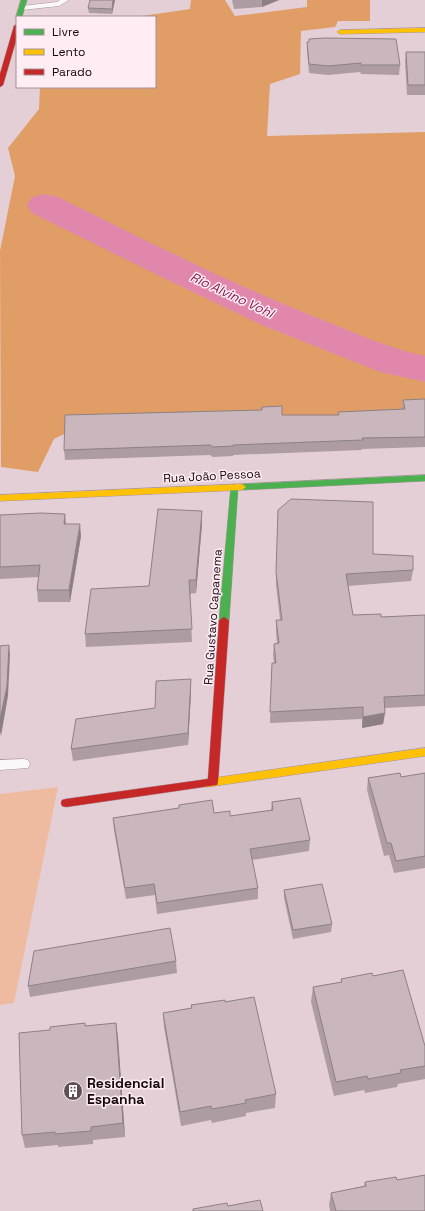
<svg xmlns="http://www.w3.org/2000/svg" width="425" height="1211" font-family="'Space Grotesk',sans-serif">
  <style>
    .green { fill: #efbba0 }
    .forest { fill: #e09e66 }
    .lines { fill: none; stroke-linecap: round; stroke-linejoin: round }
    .river { fill: #e287ac; fill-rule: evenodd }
    .lane-casing { stroke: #a6959b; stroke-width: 1 }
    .fast-casing { stroke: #a6959b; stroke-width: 1 }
    .slow-casing { stroke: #a6959b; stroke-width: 1 }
    .jam-casing { stroke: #a6959b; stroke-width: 1 }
    .lane { fill: #fbf8f9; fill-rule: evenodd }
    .fast { fill: #4caf50; fill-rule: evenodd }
    .slow { fill: #ffc107; fill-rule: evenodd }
    .jam { fill: #c62828; fill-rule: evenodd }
    .wall { fill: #ad9da3 }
    .shaded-wall { fill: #8d8084 }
    .building { fill: #c9b7bd; stroke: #8d8084 }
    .labels { text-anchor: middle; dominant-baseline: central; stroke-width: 3; stroke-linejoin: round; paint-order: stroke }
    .street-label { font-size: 12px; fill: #15080d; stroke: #ffedf3 }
    .water-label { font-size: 13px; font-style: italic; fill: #86174e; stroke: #ffedf3 }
    .near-poi-label { font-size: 14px; font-weight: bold; fill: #15080d; stroke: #ffedf3; text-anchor: start }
  </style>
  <rect width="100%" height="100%" fill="#e5cfd6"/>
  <path class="green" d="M58 787 14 1003 0 1005V794Z"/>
  <path class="forest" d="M191 0H225L235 16 307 7V0H370V21H338L335 27 301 31 300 74 270 84 267 136 425 132V416L87 423 54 439 38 472 1 467 0 251 15 176 8 148 39 109 40 87H155V17H136L190 9Z"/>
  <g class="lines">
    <path class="river" d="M45 194 58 197C147 241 235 286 328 322 360 335 391 349 425 356V382L380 372 264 326 147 270 32 213 27 205 32 197Z"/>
    <defs>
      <g id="lane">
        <path d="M60 0H69L59 6 22 10 18 8 22 6 57 2Z"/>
        <path d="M24 759 28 760 30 764 28 768 0 770V760Z"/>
      </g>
      <g id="fast">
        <path d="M21 0H27L22 17H17V18L16 17Z"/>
        <path d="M425 475V481L242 490 238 488 229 621 227 623H221L219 621 231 485 234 484 238 487 242 484Z"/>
      </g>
      <g id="slow">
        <path d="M425 28V32L340 34 337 32 340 30Z"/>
        <path d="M242 484 246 487 242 490 0 501V495Z"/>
        <path d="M425 748V756L207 787 203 786 202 783 203 780 207 779Z"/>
      </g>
      <g id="jam">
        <path d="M17 24V37L3 85 0 87V74L14 26Z"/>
        <path d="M224 617 227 619 229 621 218 782 217 785 66 807 62 806 61 803 62 800 66 799 208 779 219 621 221 619Z"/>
      </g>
    </defs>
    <use href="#lane" class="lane-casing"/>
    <use href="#fast" class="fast-casing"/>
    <use href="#slow" class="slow-casing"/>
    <use href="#jam" class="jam-casing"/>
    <use href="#lane" class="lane"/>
    <use href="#fast" class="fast"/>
    <use href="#slow" class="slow"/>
    <use href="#jam" class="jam"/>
  </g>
  <g class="wall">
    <path d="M115 0 112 14 89 13 88 8Z"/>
    <path d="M232 0H279L262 7 234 9Z"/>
    <path d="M307 42 400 65 399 75 361 74 360 72 328 75 309 73 307 51Z"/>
    <path d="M406 52H425V95H407L405 62Z"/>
    <path d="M425 399V447L362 449V450L233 455V456L213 457 210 455 65 460 64 450 261 410 262 407 282 415H338V412L402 409 403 400Z"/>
    <path d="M278 510 373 554 413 570 411 581 348 586 353 615 381 617 425 615V706L385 708V713L383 724 362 728V719L270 723 272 663H274L273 655 274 644 277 643 276 632V620H280L276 584Z"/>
    <path d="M0 515 66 524 81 536 70 602H38L37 590 39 577 0 579Z"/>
    <path d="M202 524 196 593 190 594 192 642 86 647 85 634 149 586Z"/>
    <path d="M191 692 188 745 73 761 71 749 155 708Z"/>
    <path d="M425 773V868L394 873 389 855 384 856 367 790 368 778 401 777Z"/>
    <path d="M272 802 310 840 309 851 252 860 258 888V899L157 914 155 895 126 899 114 830 113 818 179 808V805L214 813 230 816 271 810Z"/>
    <path d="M284 890 332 924 331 932 293 939 284 898Z"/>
    <path d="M176 961 177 973 30 997 28 986Z"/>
    <path d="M373 976 425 1046V1079L398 1084 397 1087 365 1093 364 1090 334 1096 311 1002 313 987 341 982V979Z"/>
    <path d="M225 1002 276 1094 275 1108 246 1113V1116L212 1123 211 1120 181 1126 164 1027 163 1013 192 1008 191 1005Z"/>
    <path d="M116 1023 118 1038 125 1137 93 1140V1144L58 1147V1145L25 1148 22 1135 86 1026Z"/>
    <path d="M397 1180 425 1211H330L329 1205 331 1193 364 1186 365 1182Z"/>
  </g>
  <g class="shaded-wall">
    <path d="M113 0H115L112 14V9Z"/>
    <path d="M262 0H279L262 7Z"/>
    <path d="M202 511V524L196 593V580Z"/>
    <path d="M65 514 66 526 64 524Z"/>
    <path d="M80 524 81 536 70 602 69 590Z"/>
    <path d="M9 645 10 655 8 696 1 736 0 732V720Z"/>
    <path d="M191 679V692L188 745V733Z"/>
    <path d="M385 713 383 724 362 728 363 717Z"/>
    <path d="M116 1023 118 1038 125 1137 123 1123Z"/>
  </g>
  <g class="building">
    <path d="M90 0H113L112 9 88 8Z"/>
    <path d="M325 38 396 39 400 65H361V63L328 66 309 64 307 42H309V39Z"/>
    <path d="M406 52H425V85H408Z"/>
    <path d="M425 399V437L362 438 363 440 233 445V446L213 447 210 445 64 450 65 415 262 410V407L282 406V415H339L338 412 405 409 403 400Z"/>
    <path d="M291 499 373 502V554L413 556V570L346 574 353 615 381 614V617L425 615V695L384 697 385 713 363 717V707L270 712 272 663H276L274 644 279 643 276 620H282L276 572 278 510Z"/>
    <path d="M158 509 202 511 196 580H189L192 629 85 634 91 589 149 586Z"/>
    <path d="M41 513 65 514 64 524H80L69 590H37L40 565 0 567V515Z"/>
    <path d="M9 645 7 686 0 720V646Z"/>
    <path d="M191 679 188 733 71 749 76 719 155 708 156 681Z"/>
    <path d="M400 773 401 777 425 773V856L396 861 391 843H387L368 778Z"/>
    <path d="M300 798 310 840 250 849 258 888 157 903 154 884 125 888 113 818 179 808V805L212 800 214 813 230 811V816L273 810 272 802Z"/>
    <path d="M322 884 332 924 293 930 284 890Z"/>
    <path d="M170 928 176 961 28 986 34 951Z"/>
    <path d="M403 970 425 1046V1066L400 1070 401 1073 368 1079 367 1076 336 1082 313 987 342 982 341 979 372 973 373 976Z"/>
    <path d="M254 997 276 1094 245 1100 246 1103 212 1109 211 1106 180 1112 163 1013 192 1008 191 1005 225 1000V1002Z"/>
    <path d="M85 1023V1026L116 1023 123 1123 91 1127V1131L55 1134V1132L22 1135 19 1033 50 1030V1027Z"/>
    <path d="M425 1175V1211H336L331 1193 366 1186 365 1182 396 1177 397 1180Z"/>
    <path d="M260 1200 263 1211H193V1209L227 1203 228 1206Z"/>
  </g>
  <defs>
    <symbol id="building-disc" viewBox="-11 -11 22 22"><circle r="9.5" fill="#5e4e53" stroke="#ffedf3"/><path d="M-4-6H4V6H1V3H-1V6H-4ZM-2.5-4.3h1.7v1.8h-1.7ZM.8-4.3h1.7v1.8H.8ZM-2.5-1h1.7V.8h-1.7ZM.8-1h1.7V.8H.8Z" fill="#fff"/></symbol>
  </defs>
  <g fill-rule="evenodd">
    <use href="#building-disc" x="62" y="1080" width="22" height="22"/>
  </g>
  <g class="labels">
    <g class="street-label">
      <text transform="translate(212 476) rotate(-3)">Rua João Pessoa</text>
      <text transform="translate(213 617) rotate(-86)">Rua Gustavo Capanema</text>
    </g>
    <g class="water-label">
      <text transform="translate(232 295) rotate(25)">Rio Alvino Vohl</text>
    </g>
    <g class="near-poi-label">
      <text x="87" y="1083">Residencial<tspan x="87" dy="16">Espanha</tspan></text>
    </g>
  </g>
  <rect x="16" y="16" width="140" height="72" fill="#ffedf3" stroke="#a19197"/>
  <rect x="24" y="29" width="20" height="6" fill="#4caf50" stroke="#a19197"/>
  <text x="52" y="36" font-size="12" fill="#15080d">Livre</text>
  <rect x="24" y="49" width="20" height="6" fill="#ffc107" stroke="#a19197"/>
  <text x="52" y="56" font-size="12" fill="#15080d">Lento</text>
  <rect x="24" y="69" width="20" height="6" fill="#c62828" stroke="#a19197"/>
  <text x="52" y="76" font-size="12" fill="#15080d">Parado</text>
</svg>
